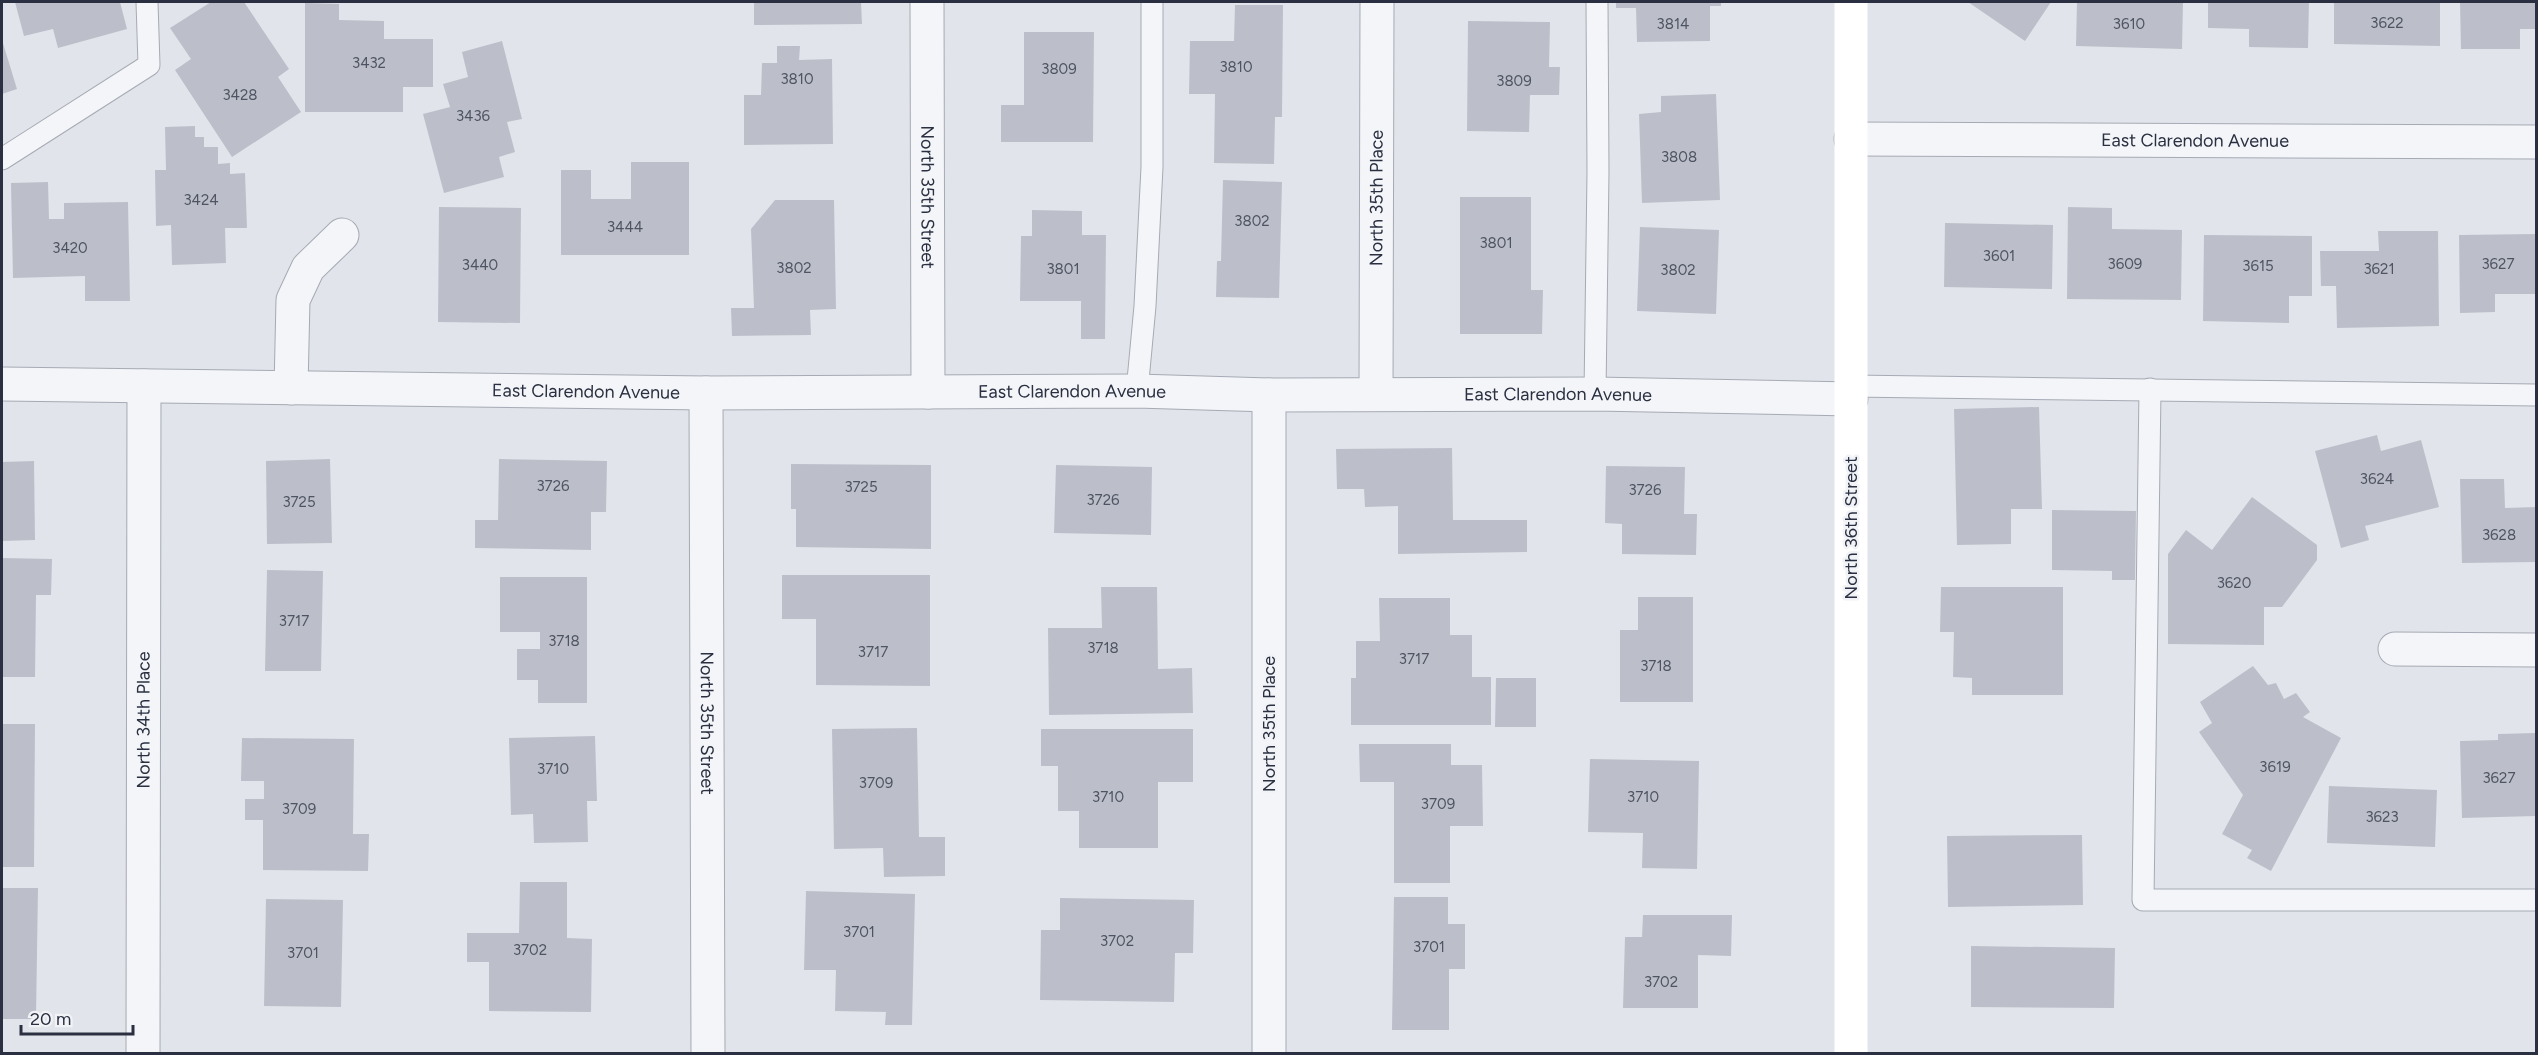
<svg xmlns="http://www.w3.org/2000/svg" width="2538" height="1055" font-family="Figtree,sans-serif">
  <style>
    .building { fill: #bcbfc9 }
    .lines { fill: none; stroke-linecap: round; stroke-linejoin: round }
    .lane-casing { stroke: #a6aab4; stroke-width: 23 }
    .street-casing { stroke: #a6aab4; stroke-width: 35 }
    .lane { stroke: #f4f5f8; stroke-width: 21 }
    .street { stroke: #f4f5f8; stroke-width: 33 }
    .secondary { stroke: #fff; stroke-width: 33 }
    .labels { text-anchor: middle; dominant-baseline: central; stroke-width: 5; stroke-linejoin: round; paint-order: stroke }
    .number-label { font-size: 15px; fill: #4e5463 }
    .street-label { font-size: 18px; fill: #2a3041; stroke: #f1f3f7 }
  </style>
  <rect width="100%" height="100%" fill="#e1e4ea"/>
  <g class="building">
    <path d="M15 2H120L127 29 58 48 53 29 24 36Z"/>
    <path d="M211 2H244L289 69 278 77 301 112 232 157 175 70 191 59 170 28Z"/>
    <path d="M754 2H861L862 24 754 25Z"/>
    <path d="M1616 2H1721V6H1710V41L1637 42 1636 8H1616Z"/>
    <path d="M1968 2H2051L2025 41Z"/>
    <path d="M2077 2H2183L2182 49 2076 46Z"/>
    <path d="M2208 2H2309L2308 48 2249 47V29L2208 28Z"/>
    <path d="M2334 2H2440V46L2334 44Z"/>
    <path d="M2460 2H2536V29H2520V49H2461Z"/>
    <path d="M305 3 339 4V20L384 21V39H433V87H403V112H305Z"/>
    <path d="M1235 5H1283L1282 117H1275L1274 164 1214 163 1215 94H1189L1190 41H1234Z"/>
    <path d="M1468 21 1550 22 1549 67H1560L1559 95H1530L1529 132 1467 131Z"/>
    <path d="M1024 32H1094L1093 142H1001V105H1024Z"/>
    <path d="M2 40 17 89 2 94Z"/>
    <path d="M502 41 522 119 507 122 515 152 499 157 504 177 444 193 423 114 450 107 443 84 468 77 462 52Z"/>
    <path d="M777 46H800L799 60 832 59 833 144 744 145V95H761L762 63H777Z"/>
    <path d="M1716 94 1720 200 1642 203 1639 114 1661 112V96Z"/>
    <path d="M195 126V137H204V147H218V164L230 163V174L245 173 247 228H225L226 263 172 265 171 225 156 226 155 170H166L165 127Z"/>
    <path d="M631 162H689V255H561V170H591V199H631Z"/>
    <path d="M1223 180 1282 182 1279 298 1216 297 1217 261H1221Z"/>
    <path d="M48 182 49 219H64V203L128 202 130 301H85V276L13 278 11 183Z"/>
    <path d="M1460 197H1531V290H1543L1542 334H1460Z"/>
    <path d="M775 200H834L836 309 810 310 811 335 732 336 731 308H754L751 229Z"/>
    <path d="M439 207 521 208 520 323 438 322Z"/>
    <path d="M2068 207 2112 208V229L2182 230 2181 300 2067 299Z"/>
    <path d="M1032 210 1082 211V235H1106L1105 339H1081V301H1020L1021 236H1032Z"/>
    <path d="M1945 223 2053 225 2052 289 1944 287Z"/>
    <path d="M1640 227 1719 230 1716 314 1637 311Z"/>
    <path d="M2378 231H2438L2439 326 2337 328 2336 286H2321L2320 251H2379Z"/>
    <path d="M2536 234V294H2495V312L2460 313 2459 235Z"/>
    <path d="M2204 235 2312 236V296H2289V323L2203 321Z"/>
    <path d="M2039 407 2042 509H2011V544L1957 545 1954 409Z"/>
    <path d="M2377 435 2381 451 2421 440 2439 507 2365 526 2369 540 2341 548 2315 451Z"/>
    <path d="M1452 448 1453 520H1527V552L1398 554V506L1365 507 1364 489H1337L1336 449Z"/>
    <path d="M330 459 332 543 267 544 266 461Z"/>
    <path d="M499 459 607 461 606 512H591V550L475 548V520H498Z"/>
    <path d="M34 461 35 540 2 541V462Z"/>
    <path d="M791 464 931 465V549L796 547V509H791Z"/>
    <path d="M1056 465 1152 467 1151 535 1054 533Z"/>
    <path d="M1606 466 1685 467 1684 514H1697L1696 555 1622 554V524L1605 523Z"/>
    <path d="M2460 479H2504L2505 508 2536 507V562L2462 563Z"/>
    <path d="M2252 497 2317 545V560L2282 607H2264V645L2168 644V554L2186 530 2212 550Z"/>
    <path d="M2052 510 2136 511 2135 580H2112V571L2052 570Z"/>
    <path d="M2 558 52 559 51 595H36L35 677H2Z"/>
    <path d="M267 570 323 571 321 671H265Z"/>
    <path d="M782 575H930V686L816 685V619H782Z"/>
    <path d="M500 577H587V703H538V680H517V649H540V632H500Z"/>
    <path d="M1101 587H1157L1158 669 1192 668 1193 713 1049 715 1048 628H1102Z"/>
    <path d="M1941 587H2063V695H1972V678L1953 677 1954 632H1940Z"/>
    <path d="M1638 597H1693V702H1620V630H1638Z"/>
    <path d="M1379 598H1450V635H1472V677H1491V725H1351V678H1356V641H1380Z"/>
    <path d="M2253 666 2268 685 2276 683 2284 699 2296 693 2310 712 2303 717 2341 738 2271 871 2247 858 2252 850 2222 834 2243 795 2199 732 2212 723 2200 702Z"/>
    <path d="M1496 678H1536V727H1495Z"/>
    <path d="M2 724H35L34 867H2Z"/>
    <path d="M917 728 919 837H945V876L884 877 883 848 834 849 832 729Z"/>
    <path d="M1041 729H1193V782H1158V848H1079V811H1058V766H1041Z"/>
    <path d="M2536 733V816L2462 818 2460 741 2498 740V734Z"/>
    <path d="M595 736 597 801H587L588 842 534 843 533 814 511 815 509 738Z"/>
    <path d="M242 738 354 739 353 834H369L368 871 263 870V820H245V799H264V781H241Z"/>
    <path d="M1359 744H1451V765H1482L1483 826H1450V883H1394V782H1360Z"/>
    <path d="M1590 759 1699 761 1697 869 1642 868 1643 833 1588 832Z"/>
    <path d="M2329 786 2437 790 2435 847 2327 843Z"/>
    <path d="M2082 835 2083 905 1948 907 1947 836Z"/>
    <path d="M520 882H567V938L592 939 591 1012 489 1011V962H467V933H519Z"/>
    <path d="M2 888H38L36 1019H2Z"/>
    <path d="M806 891 915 894 912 1025H885L886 1012 835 1011 836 970H804Z"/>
    <path d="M1394 897H1448V924H1465V969H1449V1030H1392Z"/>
    <path d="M1060 898 1194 900 1193 953H1175L1174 1002 1040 1000 1041 930H1060Z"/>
    <path d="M266 899 343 900 341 1007 264 1006Z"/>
    <path d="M1643 915H1732L1731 956 1698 955V1008H1623L1625 937H1642Z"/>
    <path d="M1971 946 2115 948 2114 1008 1971 1007Z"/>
  </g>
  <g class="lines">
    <defs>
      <g id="lane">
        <path d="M2 159 149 65 147 2"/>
        <path d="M1851 386 2536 395"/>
        <path d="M2150 389 2143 900H2536"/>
        <path d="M1137 391 1145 306 1152 167V2"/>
        <path d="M1595 394 1598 172 1597 2"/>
      </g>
      <g id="street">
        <path id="s1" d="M927 2 928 392"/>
        <path id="s2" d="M1851 139 2536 142"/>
        <path id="s3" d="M2 384 706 393 1137 391 1269 395 1595 394 1851 399"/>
        <path d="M291 388 293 300 308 268 342 235"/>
        <path id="s4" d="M706 393 708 1054"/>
        <path id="s5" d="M1376 394 1377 2"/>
        <path d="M2395 649 2536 650"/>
        <path id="s6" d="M143 1054 144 386"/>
        <path d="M1269 1054V395"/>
      </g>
    </defs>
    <use href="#lane" class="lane-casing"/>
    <use href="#street" class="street-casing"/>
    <use href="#lane" class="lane"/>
    <use href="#street" class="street"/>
    <path class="secondary" d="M1851 2V1054"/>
  </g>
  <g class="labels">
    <g class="number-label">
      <text x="2387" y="23">3622</text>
      <text x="1673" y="24">3814</text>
      <text x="2129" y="24">3610</text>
      <text x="369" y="63">3432</text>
      <text x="1236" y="67">3810</text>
      <text x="1059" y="69">3809</text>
      <text x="797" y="79">3810</text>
      <text x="1514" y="81">3809</text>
      <text x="240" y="95">3428</text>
      <text x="473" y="116">3436</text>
      <text x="1679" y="157">3808</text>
      <text x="201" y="200">3424</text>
      <text x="1252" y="221">3802</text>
      <text x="625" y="227">3444</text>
      <text x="1496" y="243">3801</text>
      <text x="70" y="248">3420</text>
      <text x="1999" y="256">3601</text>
      <text x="2125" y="264">3609</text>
      <text x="2498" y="264">3627</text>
      <text x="480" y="265">3440</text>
      <text x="2258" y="266">3615</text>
      <text x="794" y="268">3802</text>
      <text x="1063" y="269">3801</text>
      <text x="2379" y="269">3621</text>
      <text x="1678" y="270">3802</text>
      <text x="2377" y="479">3624</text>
      <text x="553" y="486">3726</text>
      <text x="861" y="487">3725</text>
      <text x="1645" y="490">3726</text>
      <text x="1103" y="500">3726</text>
      <text x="299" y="502">3725</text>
      <text x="2499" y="535">3628</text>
      <text x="2234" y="583">3620</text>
      <text x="294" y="621">3717</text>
      <text x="564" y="641">3718</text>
      <text x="1103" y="648">3718</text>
      <text x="873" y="652">3717</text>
      <text x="1414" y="659">3717</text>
      <text x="1656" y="666">3718</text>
      <text x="2275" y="767">3619</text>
      <text x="553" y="769">3710</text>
      <text x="2499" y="778">3627</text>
      <text x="876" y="783">3709</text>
      <text x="1108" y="797">3710</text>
      <text x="1643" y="797">3710</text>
      <text x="1438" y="804">3709</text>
      <text x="299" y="809">3709</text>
      <text x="2382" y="817">3623</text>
      <text x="859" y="932">3701</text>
      <text x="1117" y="941">3702</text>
      <text x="1429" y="947">3701</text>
      <text x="530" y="950">3702</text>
      <text x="303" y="953">3701</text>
      <text x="1661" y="982">3702</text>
    </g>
    <g class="street-label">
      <text stroke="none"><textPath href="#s2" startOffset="344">East Clarendon Avenue</textPath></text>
      <text stroke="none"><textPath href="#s1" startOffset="195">North 35th Street</textPath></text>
      <text stroke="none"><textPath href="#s5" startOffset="196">North 35th Place</textPath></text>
      <text stroke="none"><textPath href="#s3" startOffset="584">East Clarendon Avenue</textPath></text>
      <text stroke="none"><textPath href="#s3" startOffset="1070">East Clarendon Avenue</textPath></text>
      <text stroke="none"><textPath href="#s3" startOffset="1556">East Clarendon Avenue</textPath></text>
      <text transform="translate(1851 528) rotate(-90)">North 36th Street</text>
      <text stroke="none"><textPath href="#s6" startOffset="334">North 34th Place</textPath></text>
      <text stroke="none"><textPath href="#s4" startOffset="330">North 35th Street</textPath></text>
      <text transform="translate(1269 724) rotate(-90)">North 35th Place</text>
    </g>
  </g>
  <rect width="2538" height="1055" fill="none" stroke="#2a3041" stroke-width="6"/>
  <path d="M21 1025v9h112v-9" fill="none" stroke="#2a3041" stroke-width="3"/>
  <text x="30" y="1025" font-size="18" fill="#2a3041" stroke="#f1f3f7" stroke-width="4.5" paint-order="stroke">20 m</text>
</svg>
